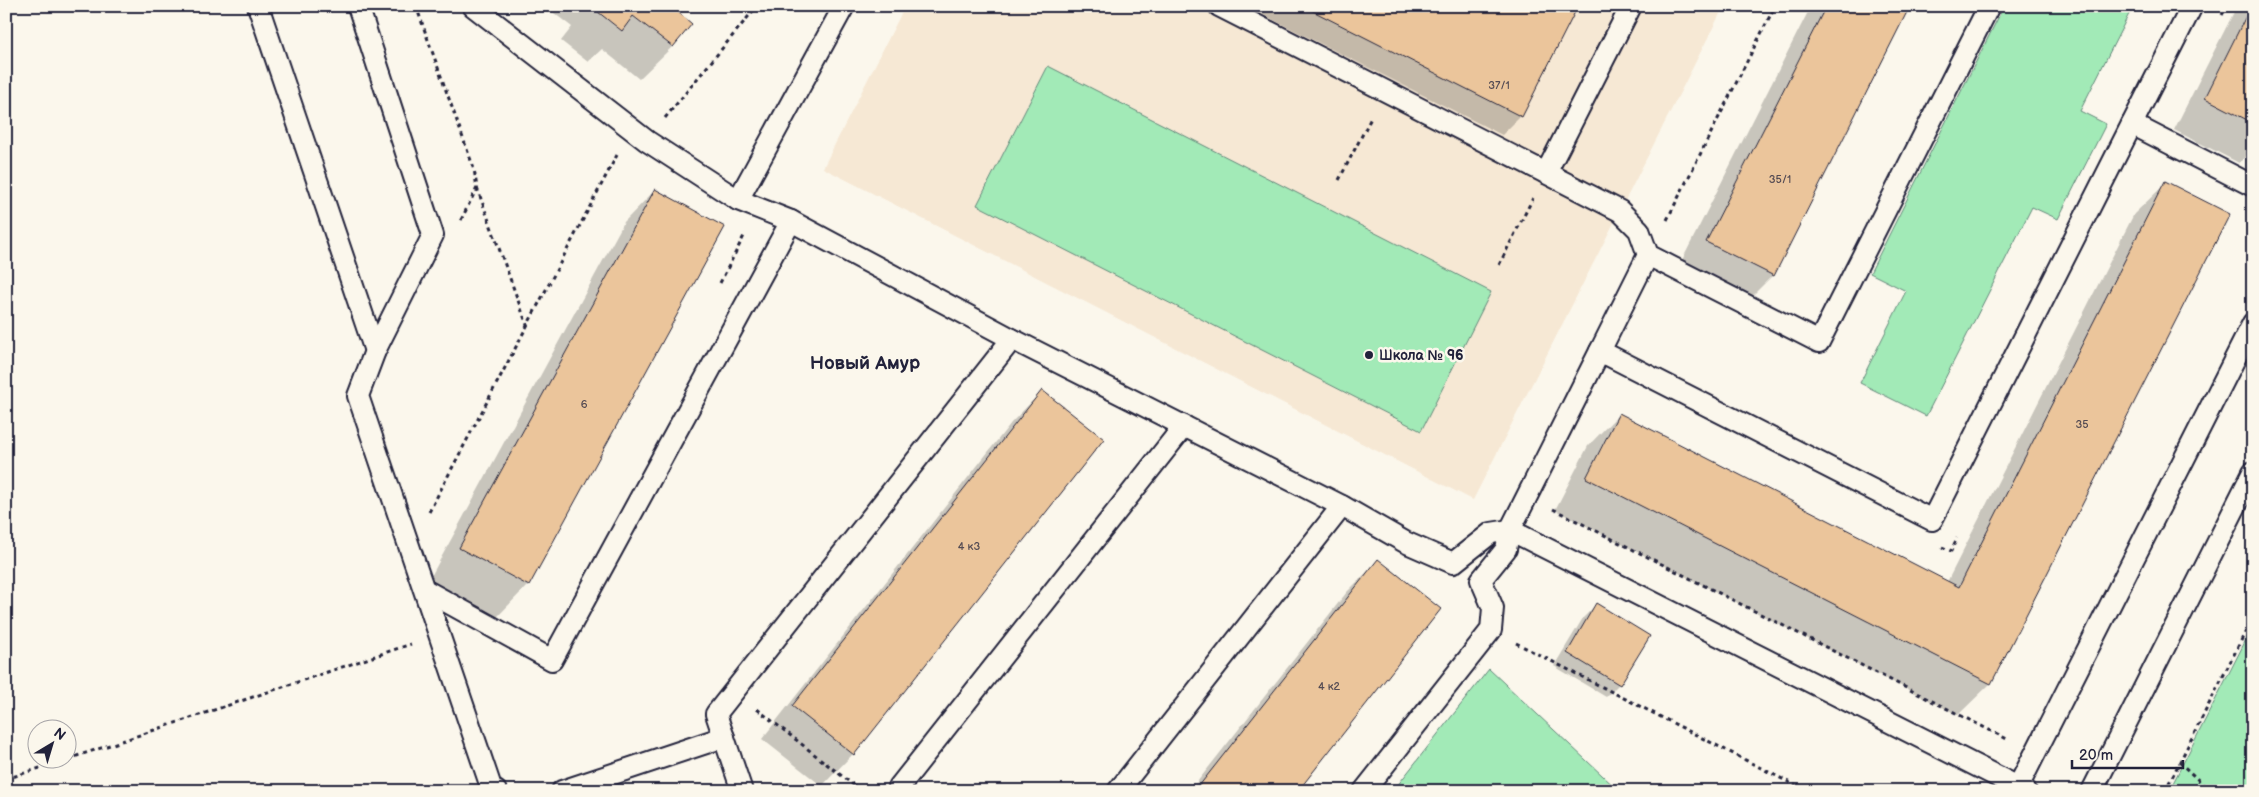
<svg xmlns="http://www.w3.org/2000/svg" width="2259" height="797" font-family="'Balsamiq Sans',sans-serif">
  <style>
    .built { fill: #f6e8d4 }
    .green { fill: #a2eab7; stroke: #628679 }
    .shadow { fill: #0003 }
    .building { fill: #ebc59b; stroke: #22223b }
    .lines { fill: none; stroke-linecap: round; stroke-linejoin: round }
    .service-casing { stroke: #22223b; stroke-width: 24 }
    .path { stroke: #22223b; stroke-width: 3; stroke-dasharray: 4 4; stroke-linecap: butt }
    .service { stroke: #fbf7ec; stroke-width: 20 }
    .poi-dot { fill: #22223b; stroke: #fbf7ec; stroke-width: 2 }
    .labels { text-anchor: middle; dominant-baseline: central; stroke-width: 5; stroke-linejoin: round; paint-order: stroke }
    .number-label { font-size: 11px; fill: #544b53 }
    .poi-label { font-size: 14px; font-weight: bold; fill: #22223b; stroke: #fbf7ec; text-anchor: start }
    .district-label { font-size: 19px; font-weight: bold; fill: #22223b; stroke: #fbf7ec }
  </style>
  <rect width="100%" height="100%" fill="#fbf7ec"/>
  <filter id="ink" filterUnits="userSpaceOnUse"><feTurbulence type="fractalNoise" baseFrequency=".02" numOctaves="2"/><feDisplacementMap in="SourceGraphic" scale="10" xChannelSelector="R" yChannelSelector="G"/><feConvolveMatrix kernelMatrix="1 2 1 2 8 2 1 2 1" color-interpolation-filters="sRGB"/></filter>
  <g filter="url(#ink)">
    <path class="built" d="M905 6H1724L1473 500 823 168Z"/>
    <g class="green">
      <path d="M2004 6H2040L2048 11 2051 6H2133L2080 111 2106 124 2058 219 2032 207 1926 416 1860 383 1906 291 1870 273Z"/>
      <path d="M1048 66 1491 292 1421 431 977 205Z"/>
      <path d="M2253 626V791H2169Z"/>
      <path d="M1489 669 1619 791H1393Z"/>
    </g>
    <g class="shadow">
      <path d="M679 6 675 11 690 24 672 47 639 79 602 49 588 62 561 41 572 27 546 7Z"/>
      <path d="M1261 6H1577L1521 116 1502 135 1258 12Z"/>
      <path d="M1811 6H1909L1773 275 1741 307 1675 274Z"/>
      <path d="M2237 6H2253V149L2239 163 2174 130Z"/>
      <path d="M2166 183 2228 215 1990 684 1958 715 1555 510 1588 446 1619 414 1947 582 2134 214Z"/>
      <path d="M655 190 528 585 497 617 429 580 624 222Z"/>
      <path d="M1042 391 853 754 822 786 762 739 1011 423Z"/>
      <path d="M1379 560 1296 791H1190L1347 592Z"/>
      <path d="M1596 605 1619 684 1606 697 1554 666 1583 618Z"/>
    </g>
    <g class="building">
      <path d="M594 6H680L677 11 692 24 673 47 633 16 622 31 593 8Z"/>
      <path d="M1303 6H1578L1522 117Z"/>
      <path d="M1826 6H1910L1774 276 1706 242Z"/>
      <path d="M2251 6H2253V123L2205 98Z"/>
      <path d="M2165 181 2230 214 1991 684 1586 478 1619 413 1959 587Z"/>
      <path d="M655 189 725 227 529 586 459 548Z"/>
      <path d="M1042 390 1104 439 854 755 792 706Z"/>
      <path d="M1378 559 1441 609 1298 791H1195Z"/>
      <path d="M1596 603 1650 636 1620 685 1567 653Z"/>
    </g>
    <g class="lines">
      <defs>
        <g id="service">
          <path d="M258 6 375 351"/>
          <path d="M358 6 433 235 375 351 358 396 492 790 496 791"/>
          <path d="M473 6 647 141 738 200 791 221 1012 339 1342 506 1405 542 1453 563 1491 533 1510 530 2026 791"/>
          <path d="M1219 6 1546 173 1631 6"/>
          <path d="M2192 6 2132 124 2253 186"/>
          <path d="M1546 173 1620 211 1639 230 1648 255 1819 342 1989 6"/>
          <path d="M738 200 844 6"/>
          <path d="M1600 351 1648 255"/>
          <path d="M425 590 552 660 791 221"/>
          <path d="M562 791 724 737"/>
          <path d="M742 791 716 714 1012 339"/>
          <path d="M903 791 899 787 1184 426"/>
          <path d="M1118 791 1342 506"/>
          <path d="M1364 791 1491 630 1493 608 1481 580 1506 549 1510 530 1600 351 1932 520 2132 124"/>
          <path d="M2016 791 2253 323"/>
          <path d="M2092 791 2253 472"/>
        </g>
      </defs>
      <use href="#service" class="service-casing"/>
      <g class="path">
        <path d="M416 6 474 169 477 188 460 222"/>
        <path d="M2222 15 2227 6"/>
        <path d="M665 118 757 6"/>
        <path d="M1339 180 1372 116"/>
        <path d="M477 188 527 325"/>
        <path d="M1667 220 1775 6"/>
        <path d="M1499 265 1533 198"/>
        <path d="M720 283 745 234"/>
        <path d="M1553 509 2009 740"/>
        <path d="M429 512 617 155"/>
        <path d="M1942 547 1951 551 1957 538"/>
        <path d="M1516 643 1806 791"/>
        <path d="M757 709 861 791"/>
        <path d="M68 759 411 644"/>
        <path d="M2179 762 2210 791"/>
        <path d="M6 779 65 760"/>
        <path d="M2165 791 2253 617"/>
      </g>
      <use href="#service" class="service"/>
    </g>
  </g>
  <circle class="poi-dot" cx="1369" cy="355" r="5"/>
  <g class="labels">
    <g class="number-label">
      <text x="1499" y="85">37/1</text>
      <text x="1780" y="179">35/1</text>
      <text x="584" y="404">6</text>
      <text x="2082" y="424">35</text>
      <text x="969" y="546">4 к3</text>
      <text x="1329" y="686">4 к2</text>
    </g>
    <g class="poi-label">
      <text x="1379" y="355">Школа № 96</text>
    </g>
    <g class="district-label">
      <text x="865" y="363">Новый Амур</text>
    </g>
  </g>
  <rect width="2259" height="797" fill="none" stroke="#fbf7ec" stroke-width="25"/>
  <rect x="12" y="12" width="2234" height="772" fill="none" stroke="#22223b" stroke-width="2" filter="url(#ink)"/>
  <g transform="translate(52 744) rotate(38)"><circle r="24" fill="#fbf7ec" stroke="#a4a2a5"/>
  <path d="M0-4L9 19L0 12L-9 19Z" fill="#22223b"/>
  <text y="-8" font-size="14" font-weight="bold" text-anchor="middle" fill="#22223b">N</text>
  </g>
  <path d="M2072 760v8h111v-8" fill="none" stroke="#22223b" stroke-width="2.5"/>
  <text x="2079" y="760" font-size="15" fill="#22223b" stroke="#fbf7ec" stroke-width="4" paint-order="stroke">20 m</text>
</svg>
